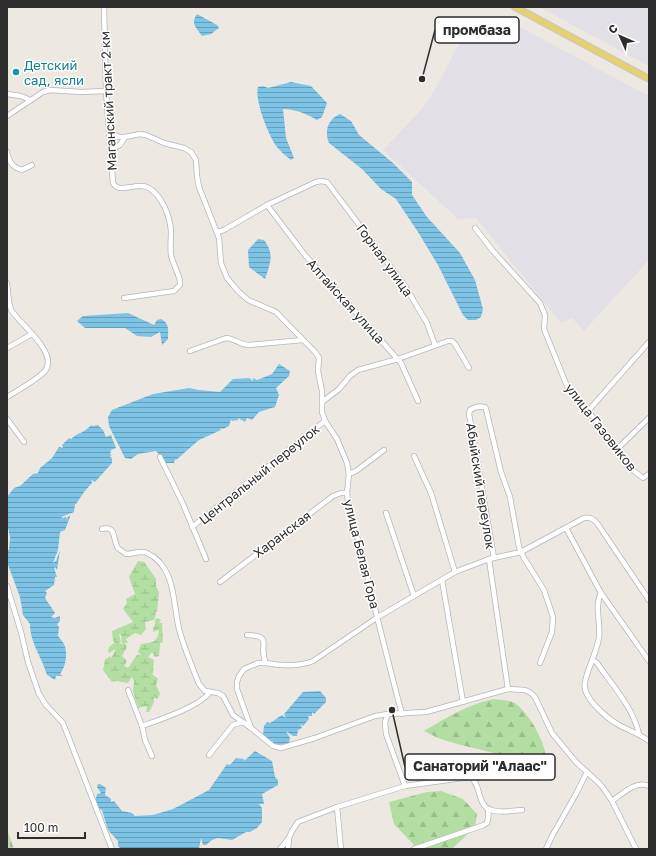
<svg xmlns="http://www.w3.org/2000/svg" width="656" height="856" font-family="'Golos Text',sans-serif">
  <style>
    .industrial { fill: #e2e0e6 }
    .forest { fill: url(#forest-firs) }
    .wetland { fill: url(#wetland-marsh) }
    .cemetery { fill: url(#cemetery-stones) }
    .water { fill: url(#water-rules) }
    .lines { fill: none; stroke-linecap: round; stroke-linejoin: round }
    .minor-casing { stroke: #b4b6bf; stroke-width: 6 }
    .major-casing { stroke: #c8c8c8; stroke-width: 8 }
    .minor { stroke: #fff; stroke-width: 4.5 }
    .major { stroke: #e5d16d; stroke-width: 5.5 }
    .culture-dot { fill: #0f9aa8; stroke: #fff; stroke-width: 1.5 }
    .labels { text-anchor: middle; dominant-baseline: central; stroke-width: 3; stroke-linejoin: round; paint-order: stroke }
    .culture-label { font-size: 13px; fill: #0d838f; stroke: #fff; text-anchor: start }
    .street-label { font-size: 13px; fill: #2d2d2d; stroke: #fff }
    .leader { fill: none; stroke: #2d2d2d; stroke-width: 1.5 }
    .callout-dot { fill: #2d2d2d; stroke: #fff; stroke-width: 1.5 }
    .callout { fill: #fff; stroke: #2d2d2d; stroke-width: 1.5 }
    .callout-label { font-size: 14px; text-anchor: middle; font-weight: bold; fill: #2d2d2d }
  </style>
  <defs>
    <pattern id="forest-firs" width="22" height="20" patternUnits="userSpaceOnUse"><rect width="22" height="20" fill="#b3dea2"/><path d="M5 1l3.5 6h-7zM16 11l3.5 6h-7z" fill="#9abf8c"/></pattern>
    <pattern id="wetland-marsh" width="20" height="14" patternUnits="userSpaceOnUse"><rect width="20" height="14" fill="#b3dea2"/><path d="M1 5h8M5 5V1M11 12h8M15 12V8" fill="none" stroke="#9abf8c"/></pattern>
    <pattern id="cemetery-stones" width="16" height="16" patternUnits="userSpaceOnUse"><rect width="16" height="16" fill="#c5d5b9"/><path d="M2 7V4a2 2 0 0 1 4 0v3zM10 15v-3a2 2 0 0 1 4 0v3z" fill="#aab79f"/></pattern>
    <pattern id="water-rules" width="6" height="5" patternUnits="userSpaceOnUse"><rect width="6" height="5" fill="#7dc3e5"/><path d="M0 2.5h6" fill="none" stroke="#679fba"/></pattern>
  </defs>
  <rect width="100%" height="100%" fill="#ede8e1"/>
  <g class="industrial">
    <path d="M539 7H649V66Z"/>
    <path d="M499 16 649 96V260L584 331 572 318 561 323 476 218 458 219 383 150 422 109 437 86 456 49 478 23Z"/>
  </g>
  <g class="forest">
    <path d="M494 699C501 700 510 700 516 704 527 711 548 745 545 758 543 766 534 772 528 777L506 756 457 744 438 738 424 731C448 717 468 704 494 699Z"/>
    <path d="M441 791 463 799 477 814 475 827 452 849H410L414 845 394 824 389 802 427 792Z"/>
  </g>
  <path class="wetland" d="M138 561 144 562 156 579V586L159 592 157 612 154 613 156 614 154 620 145 622 146 629 141 635 135 633 126 639 128 643H122L121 635 119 634 121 642 119 643H121L120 644 125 643 127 647 122 656 127 661 124 666 128 668 137 655H141L138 652 141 644C154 642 157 643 159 630L153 632V628L155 626V619L158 618 161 620 159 623H162L163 642 160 643 159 656 155 657 152 652 148 657 154 660 153 673 150 675 152 674 158 679 156 685 160 694 157 699 154 697V702L149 712H146L147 706 138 708 133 691 134 681 132 677 128 683 116 681 112 682 103 670 105 660 110 656 111 658 115 651V649L109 653 108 652 109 647 115 642 113 641 112 631 133 622 123 609 127 603 126 599 135 594 129 577Z"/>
  <path class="cemetery" d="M7 829 14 849H7Z"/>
  <g class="water">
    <path d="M197 14 217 25 219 28 211 34 202 36C197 28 190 24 197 14Z"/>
    <path d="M291 82 311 86 327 103 322 117 317 120C307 114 295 109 283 109L286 138 294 158 291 160C286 156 281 152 277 147 269 137 254 99 258 87L263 86 268 88Z"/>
    <path d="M340 114 351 121 359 135 393 163 412 182V195L427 217 460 253 475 280 483 309 481 317 476 320H468L463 315 438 265 418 232 396 199 381 189 362 169 329 143C324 131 328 119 340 114Z"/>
    <path d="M258 239 264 240C275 254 270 264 265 279L249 267 248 250Z"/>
    <path d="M128 313 154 325 157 320 161 319C170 323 168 331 168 339L162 345 160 332 151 337 137 336 125 328H85L77 321 83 316Z"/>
    <path d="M279 364 290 371 289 376 276 388 279 395 275 407 259 412 252 420 247 418 245 422 238 418V420L232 421 231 419 229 426 223 429 220 428 221 430 199 440 176 460 175 459 174 463H166L156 451 138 454 131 459 125 458 109 426 108 417 112 410 153 394 189 388 199 390 220 392 233 379 249 378 253 381V378L257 380 272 374Z"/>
    <path d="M91 425 93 426 98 425 103 430 106 437 111 435 116 448 111 450 110 455 112 454 110 457 112 458V463L95 482 91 480 92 483 84 492 76 504H75L74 512 61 517 63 518 66 517V519L70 515V517L65 530 60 532 58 550 53 563 56 561 60 550 57 570 55 567 54 568 57 577H55L54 585 45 591 47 593 45 598 55 613 51 617 55 618 60 616V621L57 624 59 627 58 636C60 638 62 641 64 644 68 653 66 666 60 674L63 676H56L55 680 47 675C42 657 30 643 30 624L23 615 20 597 8 565 7 550H9L10 537 7 523V497L14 488 20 486 33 474 38 473 40 468 52 458 59 447 63 448 62 445 69 438 71 439C77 433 86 432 91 425Z"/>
    <path d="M320 691 326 698V702L314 714 312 712V716H308L309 719 303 726 300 724 302 728 298 730 297 736H293L286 731 290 738 289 743 277 745 263 735 264 726 267 722 270 723 282 715 286 718 284 714 303 692Z"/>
    <path d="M255 751 272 761 275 777 278 780V785L262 794 264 804H259L262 808V822L257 828 250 832H246L232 840 218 838 212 840 206 845H203L201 838 199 849H121L118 846V841L108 830 102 810 97 808 95 802 97 794 101 793 97 787 98 784H100L106 788 105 795 111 799V802L114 801 122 811 132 813 135 816 153 815 173 809 209 790 227 764 230 765 236 758 244 759V761Z"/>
  </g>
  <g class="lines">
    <defs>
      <g id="minor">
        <path d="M104 7 106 91 113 183C119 195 137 181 149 188 162 196 170 216 171 231 171 239 170 247 171 255 173 264 178 272 180 281V285L174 291 124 298"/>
        <path d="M7 94 21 96 30 100"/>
        <path d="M7 116 43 92 50 90 81 92 106 91"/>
        <path d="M109 132 119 137H125L140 134 146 135 164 143 184 148 191 152 196 160 197 176 199 187 219 238 221 263 227 278 238 291 248 300 276 312 316 353 319 358 318 371 322 391V412L325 421 337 439 347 463 349 474 347 493 348 502C367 573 383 644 402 714"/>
        <path d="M110 150 120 145 125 137"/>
        <path d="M7 152C9 162 12 167 22 170L32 165"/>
        <path d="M267 205 305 255 401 363 418 401"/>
        <path d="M475 228 493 251 540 303 545 315 544 329 567 386 572 393 588 411 634 471 643 478 649 474"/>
        <path d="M217 232 224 230 267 205 316 182 321 181 327 182 405 286 427 323 435 345"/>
        <path d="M7 283 9 302 11 310C20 324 59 353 45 371 38 379 17 391 7 397"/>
        <path d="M7 348 32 334"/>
        <path d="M190 351 226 338C234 338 240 345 249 345L303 340"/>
        <path d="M322 402 339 389 350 376 358 370 398 359 448 341H452L455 344 469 368"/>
        <path d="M588 411 649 342"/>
        <path d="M7 419 24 442"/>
        <path d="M616 450 649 418"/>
        <path d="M414 456 431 493 455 572"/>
        <path d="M160 457 183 504 206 559"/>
        <path d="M349 474 356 471 384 450"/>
        <path d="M386 513 414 596"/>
        <path d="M192 527 325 421"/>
        <path d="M566 528 601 593 649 661"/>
        <path d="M102 529C117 525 112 539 118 548 120 550 124 552 126 554 133 554 141 550 147 553 176 566 173 604 179 629 184 648 192 666 199 684L205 691 218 693 223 696 233 715 251 728"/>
        <path d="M494 558 469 414 470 410C474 407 479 406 485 407L486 409 501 472 510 497 519 547 524 558 544 590 553 617 552 632 540 663"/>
        <path d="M489 559 508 689"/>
        <path d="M442 580 463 702"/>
        <path d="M220 582 333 496 341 493H347"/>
        <path d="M7 586 21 632 28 662 39 694 46 705 63 723 112 849"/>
        <path d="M601 593C594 606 601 624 599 638 596 654 588 667 585 682 581 697 608 719 619 725 630 731 640 734 649 741"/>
        <path d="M247 635C275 636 257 646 266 663 282 666 298 667 313 661L378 617 455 572 489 559 521 552 584 518C591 517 593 519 597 523L649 600"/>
        <path d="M593 660 597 663C612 685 633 707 639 734"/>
        <path d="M266 663H258L244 669 239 676 237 682V689L251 728 273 746 281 748 315 738 375 716 388 714 426 712 508 689 525 690 531 693 535 697 552 733 576 762 600 784 606 792 612 801 636 849"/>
        <path d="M128 690 142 726"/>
        <path d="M388 714 385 722 386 734 405 786"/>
        <path d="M209 755 233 725 243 722"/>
        <path d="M152 756 145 740 142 726C159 720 199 707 210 692"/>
        <path d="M612 801C622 794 636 780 649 786"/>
        <path d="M337 807 341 849"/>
        <path d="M280 849 289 838"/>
        <path d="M288 849 289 838 292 831 298 822 303 820 337 807 405 786 470 777C482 784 476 805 491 810 500 813 513 811 522 810"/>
        <path d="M414 849 484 825 487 823C489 817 489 814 488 809"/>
        <path d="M546 849 552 836 576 794 587 772"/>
      </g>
      <path id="major" d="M515 7 649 79"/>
    </defs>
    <use href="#minor" class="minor-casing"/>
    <use href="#major" class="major-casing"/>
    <use href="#minor" class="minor"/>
    <use href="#major" class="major"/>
  </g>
  <circle class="culture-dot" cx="16" cy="72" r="4"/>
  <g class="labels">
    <g class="culture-label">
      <text x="24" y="65">Детский<tspan x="24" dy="15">сад, ясли</tspan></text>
    </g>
    <g class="street-label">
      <text transform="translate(108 101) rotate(-93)">Маганский тракт 2 км</text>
      <text transform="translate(385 260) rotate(54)">Горная улица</text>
      <text transform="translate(346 301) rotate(48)">Алтайская улица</text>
      <text transform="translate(601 427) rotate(52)">улица Газовиков</text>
      <text transform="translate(259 474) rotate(-39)">Центральный переулок</text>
      <text transform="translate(481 486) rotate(81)">Абыйский переулок</text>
      <text transform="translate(282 534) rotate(-37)">Харанская</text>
      <text transform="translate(362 554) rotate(76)">улица Белая Гора</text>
    </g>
  </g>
  <path class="leader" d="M422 79L435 30M392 710L405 767"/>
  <g class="callout-dot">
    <circle cx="422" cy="79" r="4"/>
    <circle cx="392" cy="710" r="4"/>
  </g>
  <g class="callout">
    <rect x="435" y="17" width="84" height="26" rx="4"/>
    <rect x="405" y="754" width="150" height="26" rx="4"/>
  </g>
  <g class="callout-label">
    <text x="477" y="35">промбаза</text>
    <text x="480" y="771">Санаторий "Алаас"</text>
  </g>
  <rect width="656" height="856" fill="none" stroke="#2d2d2d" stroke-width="16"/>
  <g transform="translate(620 36) rotate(315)" stroke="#ffffff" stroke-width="3" paint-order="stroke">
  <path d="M0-3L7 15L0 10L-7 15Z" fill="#2d2d2d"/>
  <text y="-6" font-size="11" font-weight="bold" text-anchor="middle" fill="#2d2d2d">С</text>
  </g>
  <path d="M18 832v6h67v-6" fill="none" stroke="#2d2d2d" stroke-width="2"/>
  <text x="24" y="832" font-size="12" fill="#2d2d2d" stroke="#ffffff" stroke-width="3" paint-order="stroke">100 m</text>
</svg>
